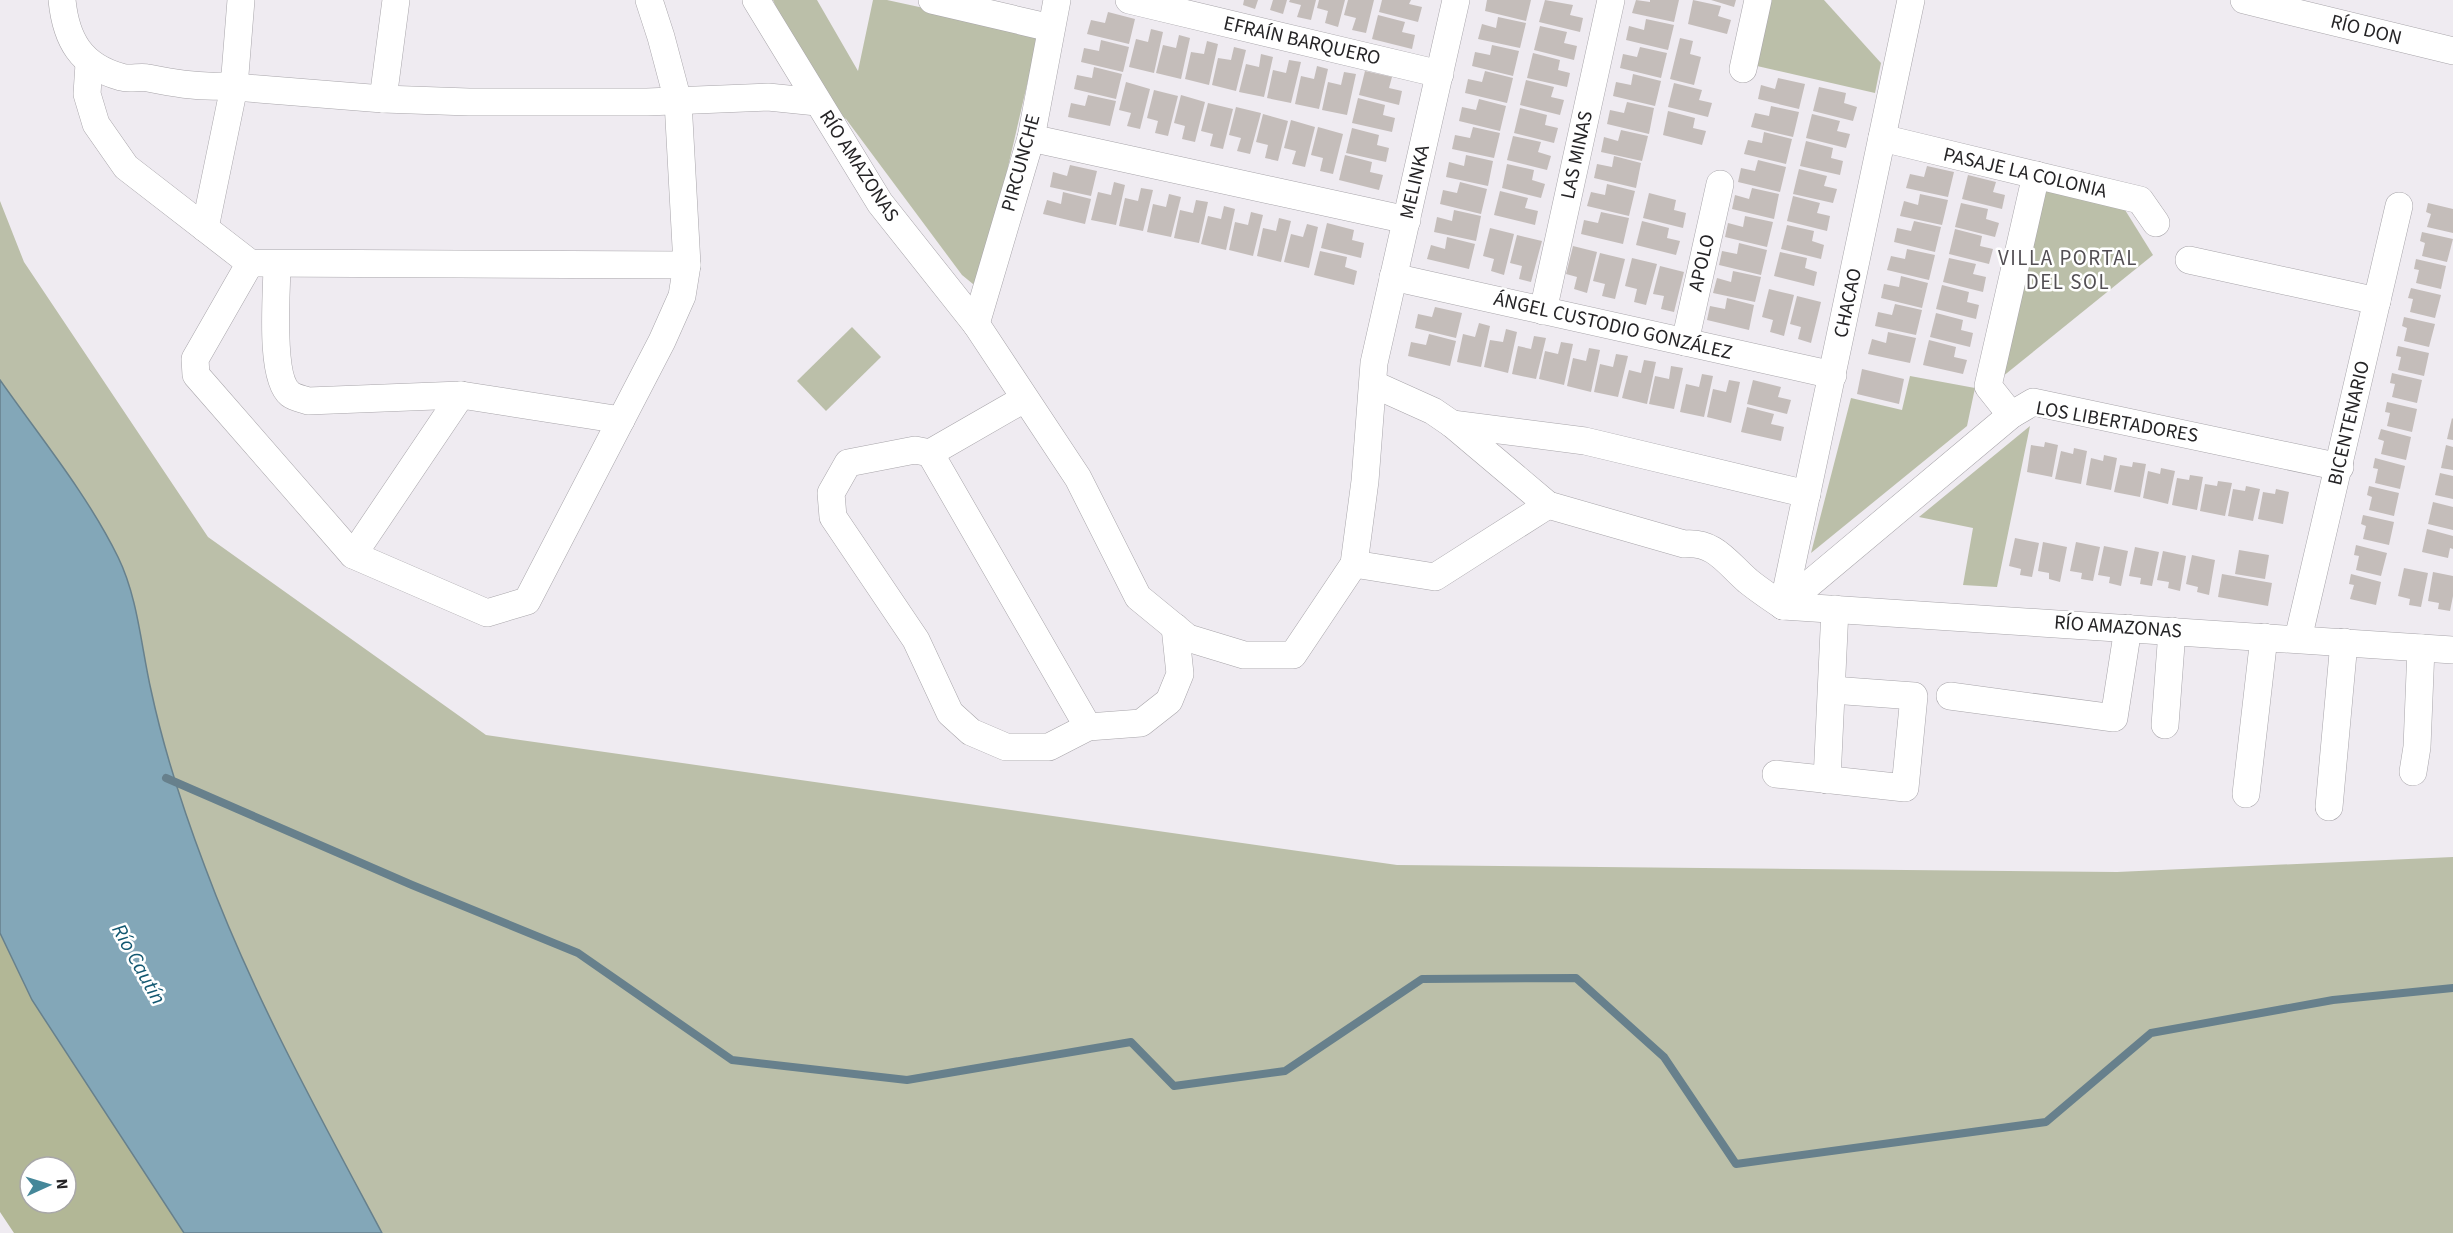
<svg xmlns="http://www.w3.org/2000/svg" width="2453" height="1233" font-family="'Source Sans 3',sans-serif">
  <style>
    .green { fill: #bbbfa9 }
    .forest { fill: #b2b796; fill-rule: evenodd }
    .water { fill: #83a7b8; stroke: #67808c; stroke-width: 1.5 }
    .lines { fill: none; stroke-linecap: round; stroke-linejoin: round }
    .stream { stroke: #67808c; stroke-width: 8 }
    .building { fill: #c4bdba }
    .street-casing { stroke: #a8a5aa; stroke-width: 28 }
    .street { stroke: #fff; stroke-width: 27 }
    .labels { text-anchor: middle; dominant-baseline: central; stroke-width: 5; stroke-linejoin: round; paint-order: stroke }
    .street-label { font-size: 20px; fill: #252426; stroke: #fff }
    .neighbourhood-label { font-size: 21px; letter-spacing: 1.5px; fill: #534f54; stroke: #fff }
    .water-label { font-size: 21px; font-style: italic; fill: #135871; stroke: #fff }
  </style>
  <rect width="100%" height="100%" fill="#efebf1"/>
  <g class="green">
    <path d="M773 0H817L858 71 873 0H887L1039 33 982 279 973 284 962 275 846 119 817 102Z"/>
    <path d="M1770 0H1824L1881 63 1875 93 1757 66Z"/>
    <path d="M2055 188 2122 205 2153 255 2002 377 2042 192Z"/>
    <path d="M0 201 24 262 208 537 486 735 1397 865 2117 872 2453 857V1233H58L66 1203V1167H30L0 1124Z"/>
    <path d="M852 327 881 357 826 411 797 381Z"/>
    <path d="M1910 376 1975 388 1967 426 1811 553 1851 398 1902 410Z"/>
    <path d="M2030 426 1997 587 1963 585 1973 528 1919 517Z"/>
  </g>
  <path class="forest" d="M0 933 32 1000 184 1233H14L0 1212ZM30 1167H66V1203H30Z"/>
  <path class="water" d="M0 380C40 437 87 494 118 557 138 598 141 646 151 690 164 751 183 809 205 867 252 994 318 1113 382 1233H184L32 1000 0 933Z"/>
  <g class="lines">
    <path class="stream" d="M166 778 412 885 578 953 732 1060 907 1080 1131 1042 1174 1086 1285 1071 1422 979 1576 978 1664 1057 1736 1164 2046 1122 2151 1033 2333 1000 2453 988"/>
  </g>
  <g class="building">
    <path d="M1244 0H1258L1255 9 1243 5Z"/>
    <path d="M1273 0H1287L1283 14 1270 10Z"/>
    <path d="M1290 0H1316L1311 20 1297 17 1301 5 1289 2Z"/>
    <path d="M1319 0H1345L1338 27 1325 23 1328 11 1317 8Z"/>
    <path d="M1348 0H1374L1366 33 1352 30 1356 18 1344 15Z"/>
    <path d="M1382 0H1411L1409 4 1422 7 1418 22 1379 12Z"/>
    <path d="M1487 0H1531L1526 21 1485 11Z"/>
    <path d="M1545 0 1573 5 1570 15 1583 18 1580 32 1539 22Z"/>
    <path d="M1636 0 1650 2V0H1679L1674 22 1632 13Z"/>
    <path d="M1693 0 1721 6 1718 16 1731 20 1727 34 1688 24Z"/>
    <path d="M1711 0H1736L1734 7Z"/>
    <path d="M1108 12 1135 19 1129 44 1087 34 1091 20 1105 23Z"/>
    <path d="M1378 15 1405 22 1402 32 1415 35 1412 49 1372 39Z"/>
    <path d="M1498 17 1526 23 1520 48 1478 39 1482 24 1496 28Z"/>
    <path d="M1646 19 1674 25 1668 50 1626 40 1629 26 1644 30Z"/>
    <path d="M1540 26 1567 32 1564 43 1577 46 1574 60 1534 50Z"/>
    <path d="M1151 29 1163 32 1154 73 1129 67 1136 39 1148 42Z"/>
    <path d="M1179 35 1190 38 1181 79 1156 73 1163 45 1176 48Z"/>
    <path d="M1680 38 1693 41 1690 54 1701 57 1694 85 1670 79Z"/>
    <path d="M1101 40 1129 47 1123 72 1081 62 1084 48 1099 51Z"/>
    <path d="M1207 41 1218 44 1209 85 1185 79 1191 52 1204 54Z"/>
    <path d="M1492 45 1519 51 1513 76 1472 66 1475 52 1490 55Z"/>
    <path d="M1234 47 1246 50 1236 91 1212 85 1218 58 1231 60Z"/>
    <path d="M1640 47 1667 53 1661 78 1620 68 1623 54 1637 57Z"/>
    <path d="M1533 53 1560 60 1558 70 1570 73 1567 87 1527 78Z"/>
    <path d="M1261 54 1273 57 1264 97 1239 92 1246 64 1259 67Z"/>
    <path d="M1289 60 1301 62 1291 103 1267 98 1273 70 1286 73Z"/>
    <path d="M1317 66 1328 69 1319 109 1295 104 1301 76 1314 79Z"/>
    <path d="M1094 67 1122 74 1116 99 1074 89 1077 75 1092 78Z"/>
    <path d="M1365 71 1392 77 1389 88 1402 91 1399 105 1359 95Z"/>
    <path d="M1485 71 1513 78 1507 103 1465 93 1468 79 1482 82Z"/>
    <path d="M1344 72 1356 74 1347 115 1322 110 1328 82 1341 85Z"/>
    <path d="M1633 74 1661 81 1655 106 1613 96 1616 82 1631 85Z"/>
    <path d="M1778 78 1805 84 1799 109 1758 99 1761 85 1775 89Z"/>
    <path d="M1526 80 1554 87 1551 97 1564 100 1560 115 1520 105Z"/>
    <path d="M1126 82 1150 89 1140 129 1127 126 1131 113 1119 110Z"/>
    <path d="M1674 83 1702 90 1699 100 1712 103 1708 117 1668 107Z"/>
    <path d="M1819 87 1846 93 1844 103 1857 107 1853 121 1813 111Z"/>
    <path d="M1154 90 1178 96 1168 136 1155 133 1158 121 1147 118Z"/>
    <path d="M1088 95 1116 101 1110 126 1068 117 1071 103 1085 106Z"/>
    <path d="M1181 95 1205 102 1195 142 1182 139 1185 126 1174 123Z"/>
    <path d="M1358 98 1385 105 1383 115 1395 118 1392 132 1352 123Z"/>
    <path d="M1479 99 1506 106 1500 131 1459 121 1462 107 1476 110Z"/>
    <path d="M1627 102 1654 108 1649 134 1607 124 1610 110 1624 113Z"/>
    <path d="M1208 103 1233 109 1223 149 1210 146 1213 134 1201 131Z"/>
    <path d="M1771 106 1799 112 1793 137 1751 127 1755 113 1769 116Z"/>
    <path d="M1236 107 1261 113 1250 154 1237 151 1241 138 1229 135Z"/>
    <path d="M1520 108 1547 115 1545 125 1558 128 1554 143 1514 133Z"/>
    <path d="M1668 111 1695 118 1693 128 1706 131 1702 145 1663 135Z"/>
    <path d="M1263 114 1288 121 1278 161 1265 158 1268 145 1256 142Z"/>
    <path d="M1812 114 1840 121 1837 131 1850 134 1846 148 1806 138Z"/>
    <path d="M1291 120 1315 127 1305 167 1292 164 1296 151 1284 148Z"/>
    <path d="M1318 127 1343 134 1333 174 1320 171 1323 158 1311 155Z"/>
    <path d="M1473 127 1500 133 1494 158 1452 149 1455 135 1470 138Z"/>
    <path d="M1352 128 1379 135 1377 145 1389 148 1386 162 1346 153Z"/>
    <path d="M1621 130 1648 136 1642 161 1601 152 1604 137 1618 141Z"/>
    <path d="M1764 132 1792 139 1786 164 1744 154 1748 140 1762 143Z"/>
    <path d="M1513 136 1541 142 1538 152 1551 156 1547 170 1507 160Z"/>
    <path d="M1806 141 1833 148 1831 158 1843 161 1840 175 1800 166Z"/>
    <path d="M1345 155 1372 162 1370 172 1383 175 1379 190 1339 180Z"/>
    <path d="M1466 155 1493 161 1488 186 1446 177 1449 162 1464 166Z"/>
    <path d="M1614 156 1641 163 1636 188 1594 178 1597 164 1612 167Z"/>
    <path d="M1758 160 1786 167 1780 192 1738 182 1741 168 1755 171Z"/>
    <path d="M1507 164 1534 170 1532 180 1545 184 1541 198 1502 188Z"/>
    <path d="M1070 165 1097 171 1091 196 1050 187 1053 172 1067 176Z"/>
    <path d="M1927 166 1954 172 1948 197 1906 188 1910 174 1924 177Z"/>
    <path d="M1799 169 1827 176 1824 186 1837 189 1833 203 1793 194Z"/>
    <path d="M1968 175 1996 182 1993 192 2005 195 2002 209 1962 199Z"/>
    <path d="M1114 182 1125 185 1116 225 1091 220 1098 192 1111 195Z"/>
    <path d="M1460 182 1487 189 1481 214 1440 204 1443 190 1457 193Z"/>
    <path d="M1607 184 1635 191 1629 216 1587 206 1591 192 1605 195Z"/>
    <path d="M1141 188 1153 190 1143 231 1119 226 1125 198 1138 201Z"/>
    <path d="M1752 188 1779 194 1774 219 1732 209 1735 195 1749 199Z"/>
    <path d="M1500 191 1528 198 1525 208 1538 211 1535 225 1494 215Z"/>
    <path d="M1063 192 1091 199 1085 224 1043 214 1047 200 1061 204Z"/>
    <path d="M1649 193 1676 200 1674 210 1686 213 1683 228 1643 218Z"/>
    <path d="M1169 194 1181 197 1171 237 1147 232 1153 204 1166 207Z"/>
    <path d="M1920 194 1948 200 1942 225 1900 216 1904 201 1918 205Z"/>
    <path d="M1793 196 1820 203 1817 213 1830 216 1827 231 1787 221Z"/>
    <path d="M1196 200 1208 202 1199 243 1174 238 1180 210 1193 213Z"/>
    <path d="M1961 203 1988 209 1986 219 1999 223 1995 237 1955 227Z"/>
    <path d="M2428 203 2453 209V233L2427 227 2431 214 2426 212Z"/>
    <path d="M1224 206 1235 209 1226 250 1201 244 1208 216 1221 219Z"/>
    <path d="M1454 210 1481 216 1476 241 1434 232 1437 217 1452 221Z"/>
    <path d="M1251 212 1263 215 1253 256 1229 250 1235 222 1248 225Z"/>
    <path d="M1601 212 1629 218 1623 244 1581 234 1584 220 1598 223Z"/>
    <path d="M1745 216 1773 222 1767 247 1725 237 1728 223 1743 227Z"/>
    <path d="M1279 218 1291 221 1281 262 1257 256 1263 228 1276 231Z"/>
    <path d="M1642 221 1669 228 1667 238 1680 241 1676 255 1636 245Z"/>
    <path d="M1914 221 1941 227 1935 252 1894 242 1897 228 1911 231Z"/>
    <path d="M1327 223 1354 230 1352 240 1364 243 1361 258 1321 248Z"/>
    <path d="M1307 224 1318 227 1309 268 1284 262 1291 234 1303 237Z"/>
    <path d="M1787 225 1814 231 1812 241 1824 245 1821 259 1781 249Z"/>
    <path d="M1490 228 1514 234 1504 275 1491 271 1494 259 1483 256Z"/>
    <path d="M1955 229 1982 236 1980 246 1993 249 1989 264 1949 254Z"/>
    <path d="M2422 232 2453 239 2447 262 2422 256 2425 243 2420 241Z"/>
    <path d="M1517 235 1542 241 1531 282 1519 279 1522 266 1510 263Z"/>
    <path d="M1447 237 1475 244 1469 269 1427 259 1431 245 1445 249Z"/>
    <path d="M1739 243 1767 250 1761 275 1719 265 1722 251 1737 254Z"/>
    <path d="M1573 246 1597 252 1587 293 1574 289 1577 277 1566 274Z"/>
    <path d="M1907 249 1935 255 1929 280 1887 270 1891 256 1905 259Z"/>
    <path d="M1320 251 1347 257 1345 267 1357 271 1354 285 1314 275Z"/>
    <path d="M1780 252 1807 258 1805 268 1817 272 1814 286 1774 276Z"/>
    <path d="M1600 253 1625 259 1615 299 1602 296 1605 284 1593 281Z"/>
    <path d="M1632 258 1657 264 1646 305 1634 302 1637 289 1625 286Z"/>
    <path d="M1949 258 1976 264 1973 274 1986 277 1983 292 1943 282Z"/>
    <path d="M2416 259 2446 266 2441 289 2416 283 2419 270 2414 269Z"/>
    <path d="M1660 266 1684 272 1674 312 1661 309 1664 296 1653 294Z"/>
    <path d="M1733 271 1761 277 1755 302 1713 293 1717 278 1731 282Z"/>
    <path d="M1901 276 1928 283 1922 308 1881 298 1884 284 1899 287Z"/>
    <path d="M1942 285 1969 292 1967 302 1979 305 1976 319 1936 309Z"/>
    <path d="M2411 288 2441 295 2435 318 2410 312 2413 299 2408 298Z"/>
    <path d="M1769 289 1794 295 1784 336 1770 332 1773 320 1762 317Z"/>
    <path d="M1797 296 1821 302 1811 343 1798 339 1801 327 1790 324Z"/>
    <path d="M1727 298 1754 305 1749 330 1707 320 1710 306 1725 309Z"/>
    <path d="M1895 304 1922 310 1916 335 1875 326 1878 312 1892 315Z"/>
    <path d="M1435 307 1462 313 1456 338 1415 328 1418 314 1432 317Z"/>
    <path d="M1936 313 1963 320 1961 330 1973 333 1970 347 1930 337Z"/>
    <path d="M2404 317 2435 324 2429 347 2404 341 2407 328 2402 326Z"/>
    <path d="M1479 323 1490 326 1481 367 1457 362 1463 334 1475 337Z"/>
    <path d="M1506 329 1517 332 1508 373 1484 367 1490 340 1503 342Z"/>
    <path d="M1888 332 1916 338 1910 363 1868 354 1872 339 1886 343Z"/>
    <path d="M1429 334 1456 341 1450 366 1408 356 1411 342 1426 345Z"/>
    <path d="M1534 336 1546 338 1536 379 1512 374 1518 346 1531 349Z"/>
    <path d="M1929 340 1956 347 1954 357 1967 360 1963 374 1923 365Z"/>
    <path d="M1561 342 1573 344 1564 385 1539 379 1545 351 1558 354Z"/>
    <path d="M2398 346 2429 353 2424 376 2398 370 2401 357 2396 356Z"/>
    <path d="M1589 348 1600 350 1591 392 1567 386 1573 358 1586 361Z"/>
    <path d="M1616 354 1628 356 1618 397 1594 392 1600 364 1613 367Z"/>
    <path d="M1644 360 1656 362 1647 404 1622 398 1629 370 1641 373Z"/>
    <path d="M1671 366 1683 368 1674 409 1649 404 1655 376 1669 379Z"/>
    <path d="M1862 369 1904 379 1899 404 1857 394Z"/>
    <path d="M2392 373 2422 380 2417 403 2392 397 2395 384 2390 383Z"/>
    <path d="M1702 374 1713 376 1704 417 1680 412 1686 384 1699 387Z"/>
    <path d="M1729 380 1740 382 1731 423 1707 417 1713 389 1726 392Z"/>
    <path d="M1753 380 1781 387 1778 397 1791 400 1787 414 1747 404Z"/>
    <path d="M2387 402 2417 409 2412 432 2387 426 2390 413 2385 412Z"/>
    <path d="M1747 407 1774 414 1771 424 1784 427 1781 441 1741 432Z"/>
    <path d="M2452 418 2453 419V440L2447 439Z"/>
    <path d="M2381 429 2411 437 2406 460 2381 454 2384 441 2378 439Z"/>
    <path d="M2045 442 2058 445 2052 477 2027 472 2031 445 2044 447Z"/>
    <path d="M2446 445 2453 447V470L2441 468Z"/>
    <path d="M2074 448 2087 451 2081 484 2055 479 2061 451 2073 454Z"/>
    <path d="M2104 455 2117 458 2111 490 2086 485 2091 458 2103 461Z"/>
    <path d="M2375 458 2405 466 2400 489 2375 483 2378 469 2373 468Z"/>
    <path d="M2133 462 2146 464 2140 497 2114 492 2120 465 2132 467Z"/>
    <path d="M2161 468 2175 471 2168 504 2143 498 2148 471 2160 474Z"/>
    <path d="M2440 473 2453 476V499L2435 495Z"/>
    <path d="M2190 475 2203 477 2197 510 2172 505 2177 478 2189 480Z"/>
    <path d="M2218 481 2232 483 2225 516 2200 511 2205 484 2217 486Z"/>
    <path d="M2246 486 2260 489 2253 521 2228 516 2233 489 2245 491Z"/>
    <path d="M2369 486 2399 493 2394 516 2369 510 2372 497 2367 495Z"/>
    <path d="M2276 489 2289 492 2283 524 2258 519 2263 492 2275 494Z"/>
    <path d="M2433 502 2453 507V530L2428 524Z"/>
    <path d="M2363 515 2394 522 2389 545 2363 539 2366 526 2361 524Z"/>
    <path d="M2427 529 2453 536V549L2450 548 2448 558 2422 552Z"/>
    <path d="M2015 538 2039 543 2032 577 2020 575 2021 569 2009 566Z"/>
    <path d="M2043 542 2067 547 2060 582 2049 579V573L2038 571Z"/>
    <path d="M2076 542 2100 547 2093 581 2081 579 2082 573 2070 571Z"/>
    <path d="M2356 545 2387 553 2381 576 2356 570 2359 556 2354 555Z"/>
    <path d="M2104 546 2128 551 2121 586 2109 583 2110 577 2098 575Z"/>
    <path d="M2135 547 2159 552 2152 586 2140 584 2141 578 2129 576Z"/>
    <path d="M2239 550 2269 555 2265 579 2235 574Z"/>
    <path d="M2163 551 2186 556 2180 591 2168 588 2169 582 2157 580Z"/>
    <path d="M2192 555 2215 560 2209 595 2197 592 2198 587 2186 584Z"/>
    <path d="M2404 568 2428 573 2421 607 2409 605 2410 599 2398 596Z"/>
    <path d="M2433 572 2453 576V596L2450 611 2438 609 2439 603 2428 601Z"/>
    <path d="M2222 574 2272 583 2268 606 2218 597Z"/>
    <path d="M2351 574 2381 582 2376 605 2350 599 2354 585 2349 584Z"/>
  </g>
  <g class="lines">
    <defs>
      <g id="street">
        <path d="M62 0C66 40 81 66 121 77 130 80 140 76 148 78 173 83 195 87 221 86L383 99 469 102H647L768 97 817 102"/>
        <path d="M756 0 880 203 976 324 1078 478 1138 597 1188 638 1244 655H1293L1354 564 1365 481 1374 363 1456 0"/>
        <path d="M932 0 1051 28"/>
        <path d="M1129 0 1440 74"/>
        <path d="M2244 0 2453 51"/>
        <path d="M89 64 87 94 96 124 126 167 250 263 687 265"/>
        <path d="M1743 69 1758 0"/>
        <path d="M383 99 396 0"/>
        <path d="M1031 138 1407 220"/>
        <path d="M1882 138 2140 200 2156 223"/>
        <path d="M205 228 234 87 241 0"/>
        <path d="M2189 260 2377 301"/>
        <path d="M250 263 195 359 196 375 353 555 487 613 527 601 662 341 682 296 687 265 678 101 661 37 649 0"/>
        <path d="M277 264C277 291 269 377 290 394 295 398 303 399 308 401L461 395 621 420"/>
        <path d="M1393 277 1833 375"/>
        <path d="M1543 311 1611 0"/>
        <path d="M976 324 1031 138 1057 0"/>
        <path d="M1685 342 1720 184"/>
        <path d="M1373 384 1433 411 1452 424 1548 505 1684 544C1715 541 1727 563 1748 581 1759 590 1771 598 1783 606L2453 650"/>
        <path d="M1024 399 930 453 915 450 848 463 831 493 833 517 916 640 950 713 971 732 1006 747H1049L1088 727 1141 723 1169 701 1180 674 1175 627"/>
        <path d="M2011 415 1988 386 2036 175"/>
        <path d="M1452 424 1585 441 1807 494"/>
        <path d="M930 453 1088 727"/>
        <path d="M353 555 461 395"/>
        <path d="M1354 564 1435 577 1548 505"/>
        <path d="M1783 606 2011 415 2033 402 2340 467"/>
        <path d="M1783 606 1911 0"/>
        <path d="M2298 639 2399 206"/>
        <path d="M1950 696 2114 718 2128 628"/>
        <path d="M2165 725 2172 631"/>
        <path d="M2413 772 2417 747 2421 648"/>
        <path d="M1776 774 1905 788 1914 696 1832 690"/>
        <path d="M1827 780 1835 609"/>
        <path d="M2246 794 2264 637"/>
        <path d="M2329 807 2344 642"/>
      </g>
    </defs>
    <use href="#street" class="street-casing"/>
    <use href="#street" class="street"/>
  </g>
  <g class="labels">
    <g class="street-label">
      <text transform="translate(2366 30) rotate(14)">RÍO DON</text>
      <text transform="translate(1302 41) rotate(13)">EFRAÍN BARQUERO</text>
      <text transform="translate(1577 155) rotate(-78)">LAS MINAS</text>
      <text transform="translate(1021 163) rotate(-75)">PIRCUNCHE</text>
      <text transform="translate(859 166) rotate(57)">RÍO AMAZONAS</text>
      <text transform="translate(2025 173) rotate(13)">PASAJE LA COLONIA</text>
      <text transform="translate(1415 182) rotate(-77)">MELINKA</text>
      <text transform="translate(1702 263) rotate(-77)">APOLO</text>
      <text transform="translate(1848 303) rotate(-78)">CHACAO</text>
      <text transform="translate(1613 326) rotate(13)">ÁNGEL CUSTODIO GONZÁLEZ</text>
      <text transform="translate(2117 422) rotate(10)">LOS LIBERTADORES</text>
      <text transform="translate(2349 423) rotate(-77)">BICENTENARIO</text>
      <text transform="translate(2118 627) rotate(4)">RÍO AMAZONAS</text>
    </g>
    <g class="neighbourhood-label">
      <text x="2068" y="258">VILLA PORTAL<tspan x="2068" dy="24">DEL SOL</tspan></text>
    </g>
    <g class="water-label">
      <text transform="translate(139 964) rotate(61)">Río Cautín</text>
    </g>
  </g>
  <g transform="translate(48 1185) rotate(86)"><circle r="28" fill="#ffffff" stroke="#a8a7a8" stroke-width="1.5"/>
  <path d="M0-4.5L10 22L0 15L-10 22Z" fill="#458799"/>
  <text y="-9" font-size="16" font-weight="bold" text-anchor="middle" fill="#252426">N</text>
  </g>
</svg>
